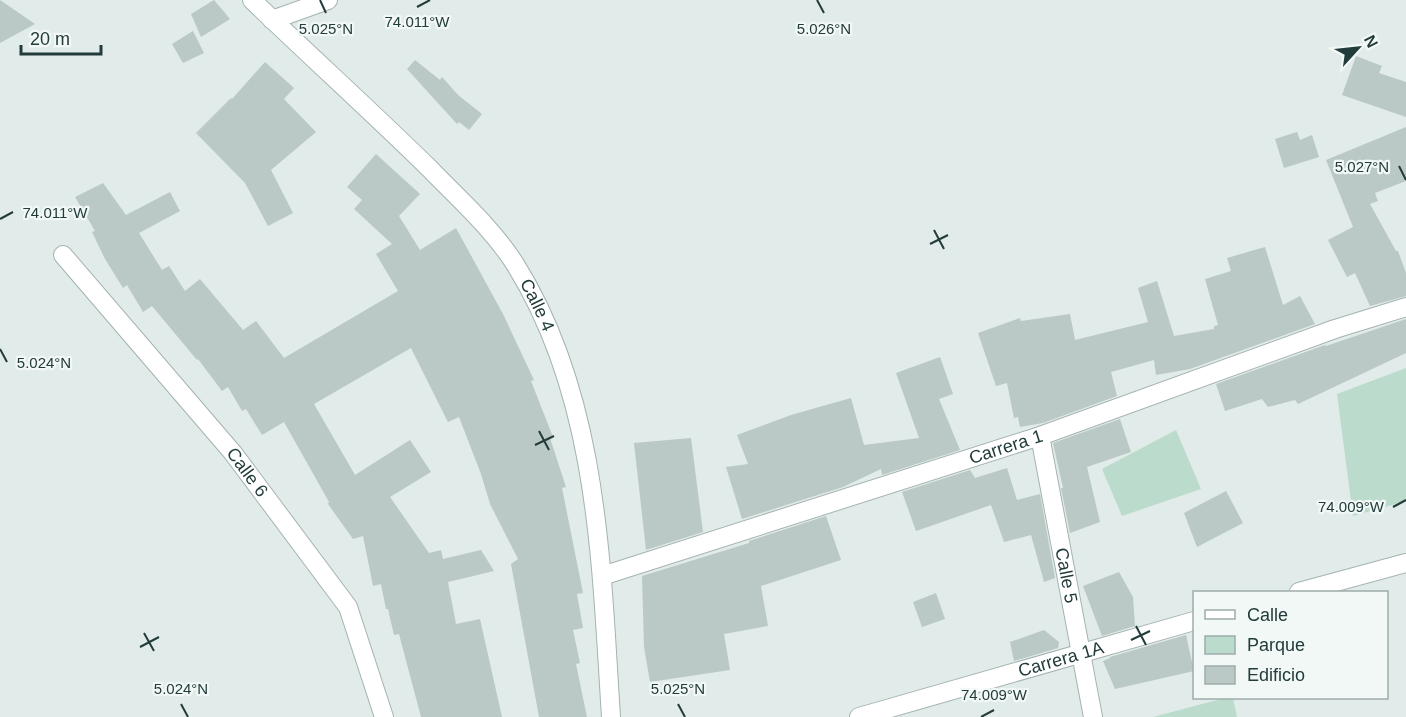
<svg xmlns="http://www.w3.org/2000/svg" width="1406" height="717" font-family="Helvetica,sans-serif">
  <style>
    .green { fill: #bbdbcc }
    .building { fill: #bac8c6 }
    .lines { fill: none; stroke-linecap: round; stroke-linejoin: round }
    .minor-casing { stroke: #a4b3b1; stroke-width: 20 }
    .minor { stroke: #fff; stroke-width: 18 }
    .ticks { fill: none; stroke: #223b3b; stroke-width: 2 }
    .labels { text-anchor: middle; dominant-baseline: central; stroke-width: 4.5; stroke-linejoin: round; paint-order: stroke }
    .street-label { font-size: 18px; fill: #223b3b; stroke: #f2f8f6 }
    .ticks-label { font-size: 15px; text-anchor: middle; fill: #223b3b; stroke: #f2f8f6; stroke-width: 4.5; stroke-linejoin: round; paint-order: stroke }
  </style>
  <rect width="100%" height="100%" fill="#e1ebe9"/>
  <g class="green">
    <path d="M1406 368V501L1353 516 1337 394Z"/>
    <path d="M1176 430 1201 489 1122 516 1102 469Z"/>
    <path d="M1225 698H1233L1237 717H1153Z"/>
  </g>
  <g class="building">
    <path d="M0 0 35 24 0 43Z"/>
    <path d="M214 0 230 19 201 37 191 14Z"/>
    <path d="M193 31 204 53 183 63 172 44Z"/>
    <path d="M1356 56 1382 66 1379 73 1406 82V117L1342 95Z"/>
    <path d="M415 60 440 80 442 77 458 95 482 114 469 130 459 122 457 124 407 69Z"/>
    <path d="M265 62 294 88 284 99 316 132 271 170 293 213 268 226 245 183 196 133 231 98 232 99Z"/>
    <path d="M1406 127V181L1375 193 1378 201 1370 204 1396 251H1398L1406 273V296L1370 306 1355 273 1347 277 1328 240 1353 227 1326 160Z"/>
    <path d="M1297 132 1300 140 1312 135 1319 157 1284 168 1275 139Z"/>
    <path d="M376 154 420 194 399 216 420 250 456 228 503 314 534 380 531 381 553 437 550 438 566 487 562 488 583 593 577 594 583 628 573 630 580 663 576 664 587 717H539L511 564 518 559 490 504 481 474 459 417 448 422 411 348 314 404 355 475 410 440 431 472 390 497 429 553 441 550 443 559 481 550 494 571 448 582 456 624 480 619 502 717H421L399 634 394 635 388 609H386L381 584 373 586 363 536 353 539 328 504 329 502 284 422 262 435 246 409 242 411 228 387 222 391 198 359 197 360 152 306 143 312 127 285 123 288 105 259 92 232 95 231 75 197 103 183 126 215 170 192 180 211 139 233 162 270 169 266 185 291 200 279 243 330 256 321 284 358 398 291 376 254 392 244 354 209 362 200 347 187Z"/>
    <path d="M1265 247 1283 305 1300 296 1315 324 1190 369 1156 375 1154 360 1111 372 1117 396 1043 423 1020 427 1018 417 1014 418 1007 383 996 386 978 333 1020 318 1021 321 1070 314 1075 340 1148 322 1138 288 1157 281 1174 336 1214 329V326L1218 325 1205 279 1231 271 1227 258Z"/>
    <path d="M1406 319V353L1298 404 1295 400 1268 407 1262 399 1225 411 1216 384 1325 345 1326 346Z"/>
    <path d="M940 357 953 394 939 399 960 450 882 475 881 469 843 487 742 519 726 467 748 464 737 435 791 415 851 398 864 445 919 438 896 373Z"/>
    <path d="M1120 419 1131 452 1087 467 1100 522 1070 533 1061 488H1063L1053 443Z"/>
    <path d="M691 438 703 532 646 550 634 443Z"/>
    <path d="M1007 468 1017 500 1040 494 1055 578 1044 582 1031 535 1004 542 991 505 916 531 902 492 970 470 975 478Z"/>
    <path d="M1226 491 1243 523 1197 547 1184 513Z"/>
    <path d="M826 516 841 560 761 586 768 626 724 634 730 670 650 682 644 647 642 576 749 543V541Z"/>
    <path d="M1119 572 1133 597 1135 626 1102 636 1083 586Z"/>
    <path d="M936 593 945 619 922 627 913 602Z"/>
    <path d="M1044 630 1059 642 1058 648 1014 661 1010 642Z"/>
    <path d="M1186 635 1194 671 1115 689 1103 661 1110 658V657Z"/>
  </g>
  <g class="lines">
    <defs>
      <g id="minor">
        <path id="s1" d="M252 0C311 57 372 112 430 169 459 199 492 228 515 264 599 398 601 564 611 717"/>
        <path d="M272 20 328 0"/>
        <path id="s2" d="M63 255 233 453 348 607 384 717"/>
        <path id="s3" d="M1040 436 1093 717"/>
        <path id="s4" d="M602 576 1040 436 1335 329 1406 307"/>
        <path d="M1299 592 1406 563"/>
        <path id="s5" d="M859 717 1194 621"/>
      </g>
    </defs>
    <use href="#minor" class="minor-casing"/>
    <use href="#minor" class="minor"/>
  </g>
  <path class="ticks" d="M320 0 326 13M817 0 824 13M417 7 430 0M1399 166 1406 180M0 219 13 212M934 230 944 249M930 244 948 235M0 349 7 362M539 431 549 450M535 445 554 436M1393 507 1406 500M1136 626 1146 645M144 633 154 651M1131 640 1150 631M140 647 159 637M181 704 188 717M678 704 685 717M981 717 994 710"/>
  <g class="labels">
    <g class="street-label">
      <text stroke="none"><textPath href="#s1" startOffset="420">Calle 4</textPath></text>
      <text stroke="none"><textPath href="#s4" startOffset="424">Carrera 1</textPath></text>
      <text stroke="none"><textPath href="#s2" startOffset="285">Calle 6</textPath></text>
      <text stroke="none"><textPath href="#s3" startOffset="142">Calle 5</textPath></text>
      <text stroke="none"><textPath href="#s5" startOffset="210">Carrera 1A</textPath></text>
    </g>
  </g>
  <g class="ticks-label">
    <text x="417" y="27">74.011°W</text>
    <text x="326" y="34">5.025°N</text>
    <text x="824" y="34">5.026°N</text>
    <text x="1362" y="172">5.027°N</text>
    <text x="55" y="218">74.011°W</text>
    <text x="44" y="368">5.024°N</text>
    <text x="1351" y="512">74.009°W</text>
    <text x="181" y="694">5.024°N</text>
    <text x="678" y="694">5.025°N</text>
    <text x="994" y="700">74.009°W</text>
  </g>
  <rect x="1193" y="591" width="195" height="108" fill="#f2f8f6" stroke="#9facab" stroke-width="1.5"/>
  <rect x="1205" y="610" width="30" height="9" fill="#ffffff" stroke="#9facab" stroke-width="1.5"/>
  <text x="1247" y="621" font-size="18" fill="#223b3b">Calle</text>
  <rect x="1205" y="636" width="30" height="18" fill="#bbdbcc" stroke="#9facab" stroke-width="1.5"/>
  <text x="1247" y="651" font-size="18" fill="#223b3b">Parque</text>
  <rect x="1205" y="666" width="30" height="18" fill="#bac8c6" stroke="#9facab" stroke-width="1.5"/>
  <text x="1247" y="681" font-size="18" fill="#223b3b">Edificio</text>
  <g transform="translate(1358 48) rotate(63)" stroke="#f2f8f6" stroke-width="4.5" paint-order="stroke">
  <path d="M0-4.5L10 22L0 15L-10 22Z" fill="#223b3b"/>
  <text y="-9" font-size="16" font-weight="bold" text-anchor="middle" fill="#223b3b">N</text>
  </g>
  <path d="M21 45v9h80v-9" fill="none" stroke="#223b3b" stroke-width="3"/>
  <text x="30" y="45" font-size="18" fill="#223b3b" stroke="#f2f8f6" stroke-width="4.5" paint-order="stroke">20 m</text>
</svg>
